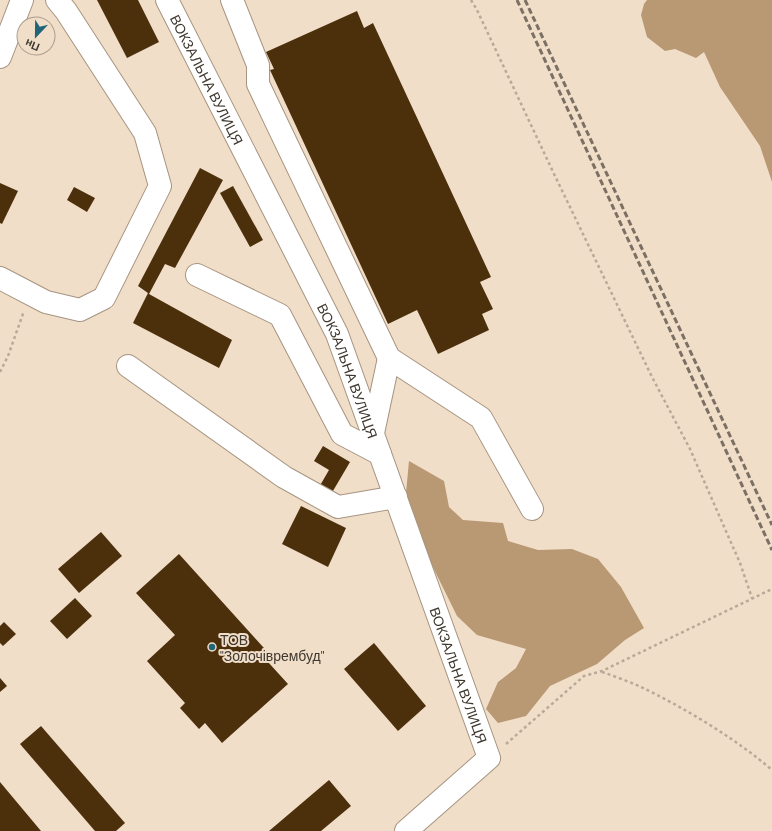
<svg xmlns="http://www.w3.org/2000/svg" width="772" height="831" font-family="Barlow,sans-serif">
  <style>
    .forest { fill: #b99874 }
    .building { fill: #4c300c }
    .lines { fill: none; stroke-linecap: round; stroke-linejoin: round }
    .minor-casing { stroke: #a69480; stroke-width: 24 }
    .path { stroke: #b8a998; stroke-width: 2.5; stroke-dasharray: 3 3; stroke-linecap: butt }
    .minor { stroke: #fff; stroke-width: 22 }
    .rail { stroke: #7b7063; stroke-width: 3; stroke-dasharray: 6 3; stroke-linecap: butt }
    .poi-dot { fill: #226578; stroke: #f1dec9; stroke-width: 1.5 }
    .labels { text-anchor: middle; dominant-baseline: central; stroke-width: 4; stroke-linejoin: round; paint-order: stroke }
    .street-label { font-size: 14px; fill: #3f382f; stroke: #f1dec9 }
    .poi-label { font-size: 14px; fill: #3f382f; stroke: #f1dec9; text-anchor: start }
  </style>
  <rect width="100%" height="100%" fill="#f1dec9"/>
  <g class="forest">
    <path d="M647 0H772V182L760 146 720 87 704 52 696 58 675 49 665 51 647 37 641 15 644 4Z"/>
    <path d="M409 461 444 481 449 507 463 520 503 523 508 541 538 550 572 549 598 559 621 587 644 628 625 640 597 664 550 686 526 716 498 723 486 709 498 682 516 668 526 649 477 635 457 616 419 539 406 493Z"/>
  </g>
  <g class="building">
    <path d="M97 0H138L159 42 127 58Z"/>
    <path d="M357 11 364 28 373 23 491 277 480 282 493 309 482 314 489 330 438 354 417 310 388 324 270 70 274 69 266 52Z"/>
    <path d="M200 168 223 180 175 268 165 264 149 294 232 340 219 368 133 323 148 293 138 286Z"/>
    <path d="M0 183 18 191 2 224 0 223Z"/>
    <path d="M233 186 263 240 250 247 220 193Z"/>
    <path d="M74 187 95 198 87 212 67 200Z"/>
    <path d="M323 446 350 462 330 496 318 489 329 470 314 461Z"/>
    <path d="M301 506 346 528 328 567 282 544Z"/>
    <path d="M101 532 122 556 79 593 58 569Z"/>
    <path d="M179 554 273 658 268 662 288 684 222 743 205 723 199 729 180 708 185 703 147 661 175 635 136 593Z"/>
    <path d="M75 598 92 616 67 639 50 621Z"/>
    <path d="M4 622 16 634 3 646 0 643V626Z"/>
    <path d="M374 643 426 706 398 731 344 669Z"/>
    <path d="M0 678 7 686 0 692Z"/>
    <path d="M41 726 125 823 116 831H95L20 744Z"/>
    <path d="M329 780 351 806 321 831H269Z"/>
    <path d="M0 782 41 831H0Z"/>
  </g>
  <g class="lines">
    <defs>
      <g id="minor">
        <path id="s1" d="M167 0 337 334 489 758 406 831"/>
        <path d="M232 0 258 65V84L389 358 481 418 532 509"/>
        <path d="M0 57 22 0"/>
        <path d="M197 275 280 315 342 434 380 454"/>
        <path d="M0 278 46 302 80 310 104 298 160 186 145 133 66 11 57 0"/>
        <path d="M128 366 284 477 338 507 396 497"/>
        <path d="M373 433 389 358"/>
      </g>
    </defs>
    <use href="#minor" class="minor-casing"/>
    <g class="path">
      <path d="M471 0 477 10 555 176 652 377 690 449 740 563 752 598"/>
      <path d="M0 372 8 356 24 311"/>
      <path d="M602 672C614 676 627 681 639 686 683 707 735 738 772 770"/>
      <path d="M506 744 584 676 602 671 772 589"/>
    </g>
    <use href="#minor" class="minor"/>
    <g class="rail">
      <path d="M517 0 772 550"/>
      <path d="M525 0 772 525"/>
    </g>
  </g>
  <circle class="poi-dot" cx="212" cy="647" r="4"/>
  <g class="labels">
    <g class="street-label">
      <text stroke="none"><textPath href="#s1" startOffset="89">ВОКЗАЛЬНА ВУЛИЦЯ</textPath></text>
      <text stroke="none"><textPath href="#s1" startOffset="413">ВОКЗАЛЬНА ВУЛИЦЯ</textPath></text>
      <text stroke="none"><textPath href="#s1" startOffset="737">ВОКЗАЛЬНА ВУЛИЦЯ</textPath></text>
    </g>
    <g class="poi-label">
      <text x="220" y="639">ТОВ<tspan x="220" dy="16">"Золочіврембуд"</tspan></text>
    </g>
  </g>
  <g transform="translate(36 36) rotate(202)"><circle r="19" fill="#f1dec9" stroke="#aa9c8b"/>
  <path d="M0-3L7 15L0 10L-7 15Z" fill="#226578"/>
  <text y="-6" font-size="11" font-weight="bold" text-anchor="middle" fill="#3f382f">Пн</text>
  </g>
</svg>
